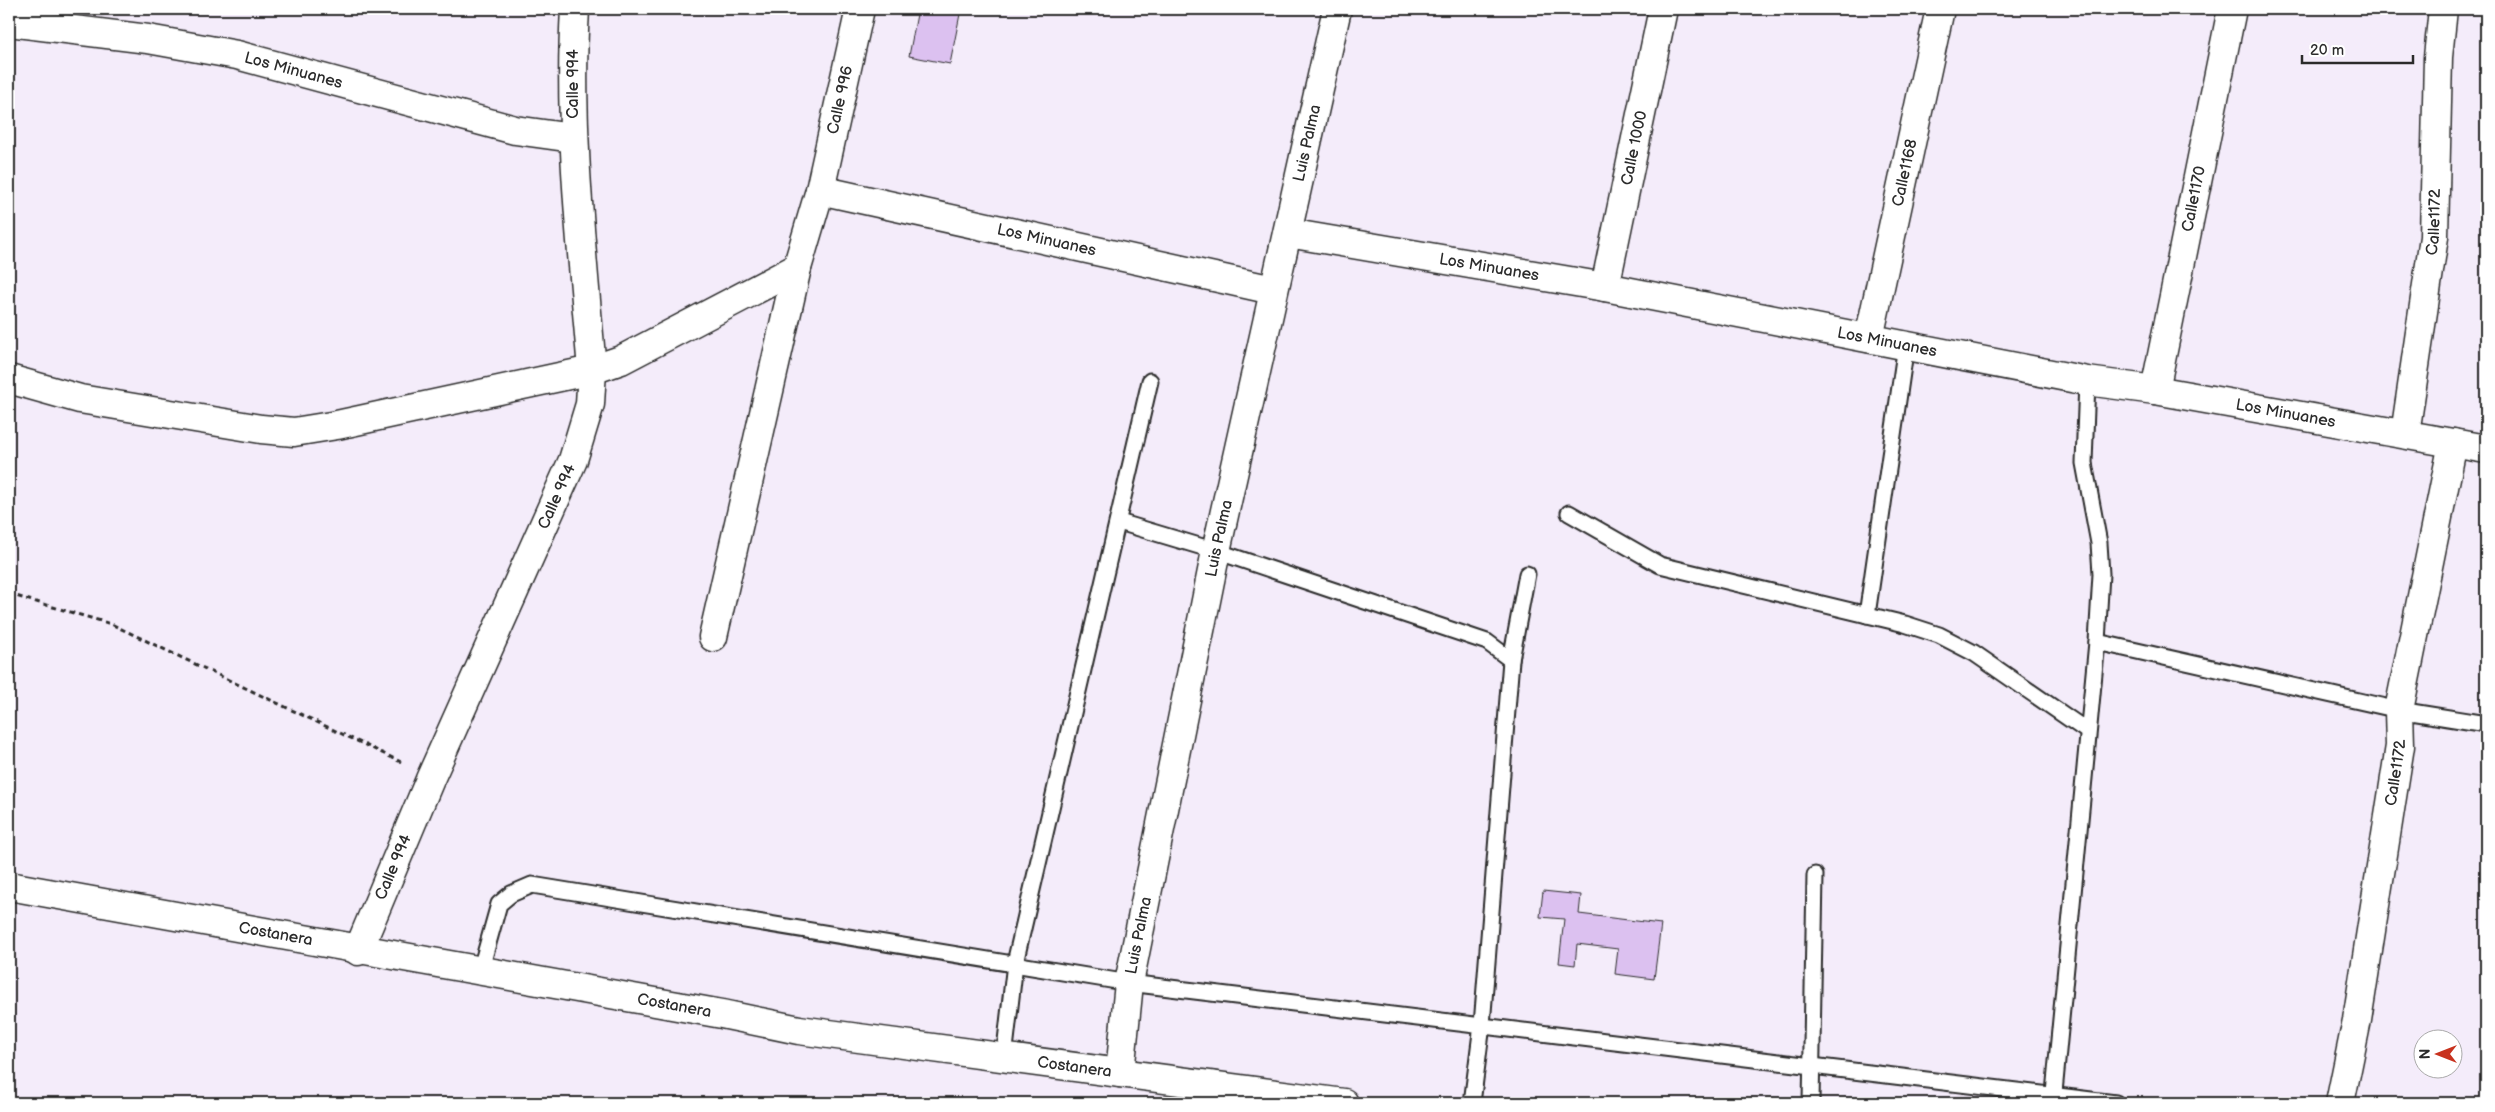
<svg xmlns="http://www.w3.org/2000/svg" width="2495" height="1112" font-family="'Balsamiq Sans',sans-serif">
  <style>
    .building { fill: #dcc1f0; stroke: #2b2b2b }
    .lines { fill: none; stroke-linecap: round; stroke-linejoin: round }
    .lane-casing { stroke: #2b2b2b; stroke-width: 19 }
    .street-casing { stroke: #2b2b2b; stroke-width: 31 }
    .path { stroke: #2b2b2b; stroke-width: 3; stroke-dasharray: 5 4; stroke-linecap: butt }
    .lane { stroke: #fff; stroke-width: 15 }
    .street { stroke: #fff; stroke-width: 28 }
    .labels { text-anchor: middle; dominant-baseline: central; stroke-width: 4; stroke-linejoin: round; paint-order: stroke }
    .street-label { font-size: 16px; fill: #2b2b2b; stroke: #fff }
  </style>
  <rect width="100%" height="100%" fill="#f4ecfa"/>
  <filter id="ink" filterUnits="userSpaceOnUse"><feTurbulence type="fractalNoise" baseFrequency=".02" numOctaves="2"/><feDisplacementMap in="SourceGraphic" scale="10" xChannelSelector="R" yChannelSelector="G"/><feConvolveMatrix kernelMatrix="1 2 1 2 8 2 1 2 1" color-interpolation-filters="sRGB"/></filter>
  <g filter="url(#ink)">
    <g class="building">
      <path d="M918 9H961L950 64 909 56Z"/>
      <path d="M1543 891 1581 895 1579 914 1661 924 1654 979 1615 974 1618 949 1577 944 1575 965 1559 963 1564 919 1540 917Z"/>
    </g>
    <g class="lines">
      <defs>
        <g id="lane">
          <path d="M1569 513 1660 565 1905 624 1939 635 1974 653 2087 731"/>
          <path d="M1119 522 1216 551 1487 642 1511 660"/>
          <path d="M1867 615 1906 345"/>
          <path d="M2097 642 2399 710 2486 724"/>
          <path d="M480 972 499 904 511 894 532 885 1129 983 2116 1103"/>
          <path d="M1004 1058 1015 963 1150 381"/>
          <path d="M1472 1103 1482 1025 1511 660 1527 574"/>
          <path d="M1811 1103 1815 875"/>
          <path d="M2053 1103 2097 642 2101 574 2099 543 2084 463 2087 381"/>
        </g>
        <g id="street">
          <path id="s1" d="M9 22 148 39 237 55 515 130 573 138"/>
          <path id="s2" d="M820 190 1273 290"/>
          <path id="s3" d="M1288 233 1605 287 2087 381 2155 390 2486 449"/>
          <path id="s4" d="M1605 287 1663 9"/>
          <path id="s5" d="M1869 338 1940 9"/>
          <path d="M9 379 80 399 261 429 294 432 337 425 592 370 621 360 797 268"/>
          <path id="s6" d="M2155 390 2232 9"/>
          <path id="s7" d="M2405 434 2434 237 2438 57 2443 9"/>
          <path id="s8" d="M713 637 797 268 820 190 860 9"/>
          <path id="s9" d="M9 886 722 1014 799 1030 1344 1103"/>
          <path id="s10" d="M358 951 431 777 573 460 590 404 592 370C582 249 568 130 575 9"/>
          <path id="s11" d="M1120 1073 1129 983 1216 551 1337 9"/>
          <path id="s12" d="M2340 1103 2357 1020 2400 746 2399 710 2453 443"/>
        </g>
      </defs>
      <use href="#lane" class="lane-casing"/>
      <use href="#street" class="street-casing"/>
      <path class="path" d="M9 594 111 624 401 762"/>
      <use href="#lane" class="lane"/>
      <use href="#street" class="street"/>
    </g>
  </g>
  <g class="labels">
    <g class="street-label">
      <text stroke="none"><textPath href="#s1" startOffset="289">Los Minuanes</textPath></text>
      <text transform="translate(573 84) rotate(-90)">Calle 994</text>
      <text stroke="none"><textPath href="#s8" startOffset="552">Calle 996</textPath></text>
      <text stroke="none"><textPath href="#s11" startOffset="949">Luis Palma</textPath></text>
      <text stroke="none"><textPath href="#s4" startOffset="142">Calle 1000</textPath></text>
      <text stroke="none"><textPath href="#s5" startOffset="169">Calle1168</textPath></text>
      <text stroke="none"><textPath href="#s6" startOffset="195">Calle1170</textPath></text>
      <text stroke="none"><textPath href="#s7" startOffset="214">Calle1172</textPath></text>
      <text stroke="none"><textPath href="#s2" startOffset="232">Los Minuanes</textPath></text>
      <text stroke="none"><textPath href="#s3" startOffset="204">Los Minuanes</textPath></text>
      <text stroke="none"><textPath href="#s3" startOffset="609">Los Minuanes</textPath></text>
      <text stroke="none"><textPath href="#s3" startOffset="1014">Los Minuanes</textPath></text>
      <text stroke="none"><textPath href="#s10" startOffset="496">Calle 994</textPath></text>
      <text stroke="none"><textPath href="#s11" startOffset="544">Luis Palma</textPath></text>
      <text stroke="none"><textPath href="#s12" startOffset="335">Calle1172</textPath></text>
      <text stroke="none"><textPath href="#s10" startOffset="91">Calle 994</textPath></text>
      <text stroke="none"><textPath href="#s9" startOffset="271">Costanera</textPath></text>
      <text stroke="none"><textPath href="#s11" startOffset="139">Luis Palma</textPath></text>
      <text stroke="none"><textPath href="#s9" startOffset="676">Costanera</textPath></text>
      <text stroke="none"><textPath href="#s9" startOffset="1081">Costanera</textPath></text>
    </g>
  </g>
  <rect width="2495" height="1112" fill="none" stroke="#fff" stroke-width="30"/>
  <rect x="15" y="15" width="2465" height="1082" fill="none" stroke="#2b2b2b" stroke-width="2" filter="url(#ink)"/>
  <g transform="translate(2438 1054) rotate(270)"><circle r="24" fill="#ffffff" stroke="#aaaaaa"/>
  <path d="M0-4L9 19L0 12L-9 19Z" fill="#c8321e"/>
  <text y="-8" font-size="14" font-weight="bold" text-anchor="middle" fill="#2b2b2b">N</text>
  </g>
  <path d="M2302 55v8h111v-8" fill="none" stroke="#2b2b2b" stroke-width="2.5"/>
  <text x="2310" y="55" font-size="15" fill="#2b2b2b" stroke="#ffffff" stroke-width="4" paint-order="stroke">20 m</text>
</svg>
